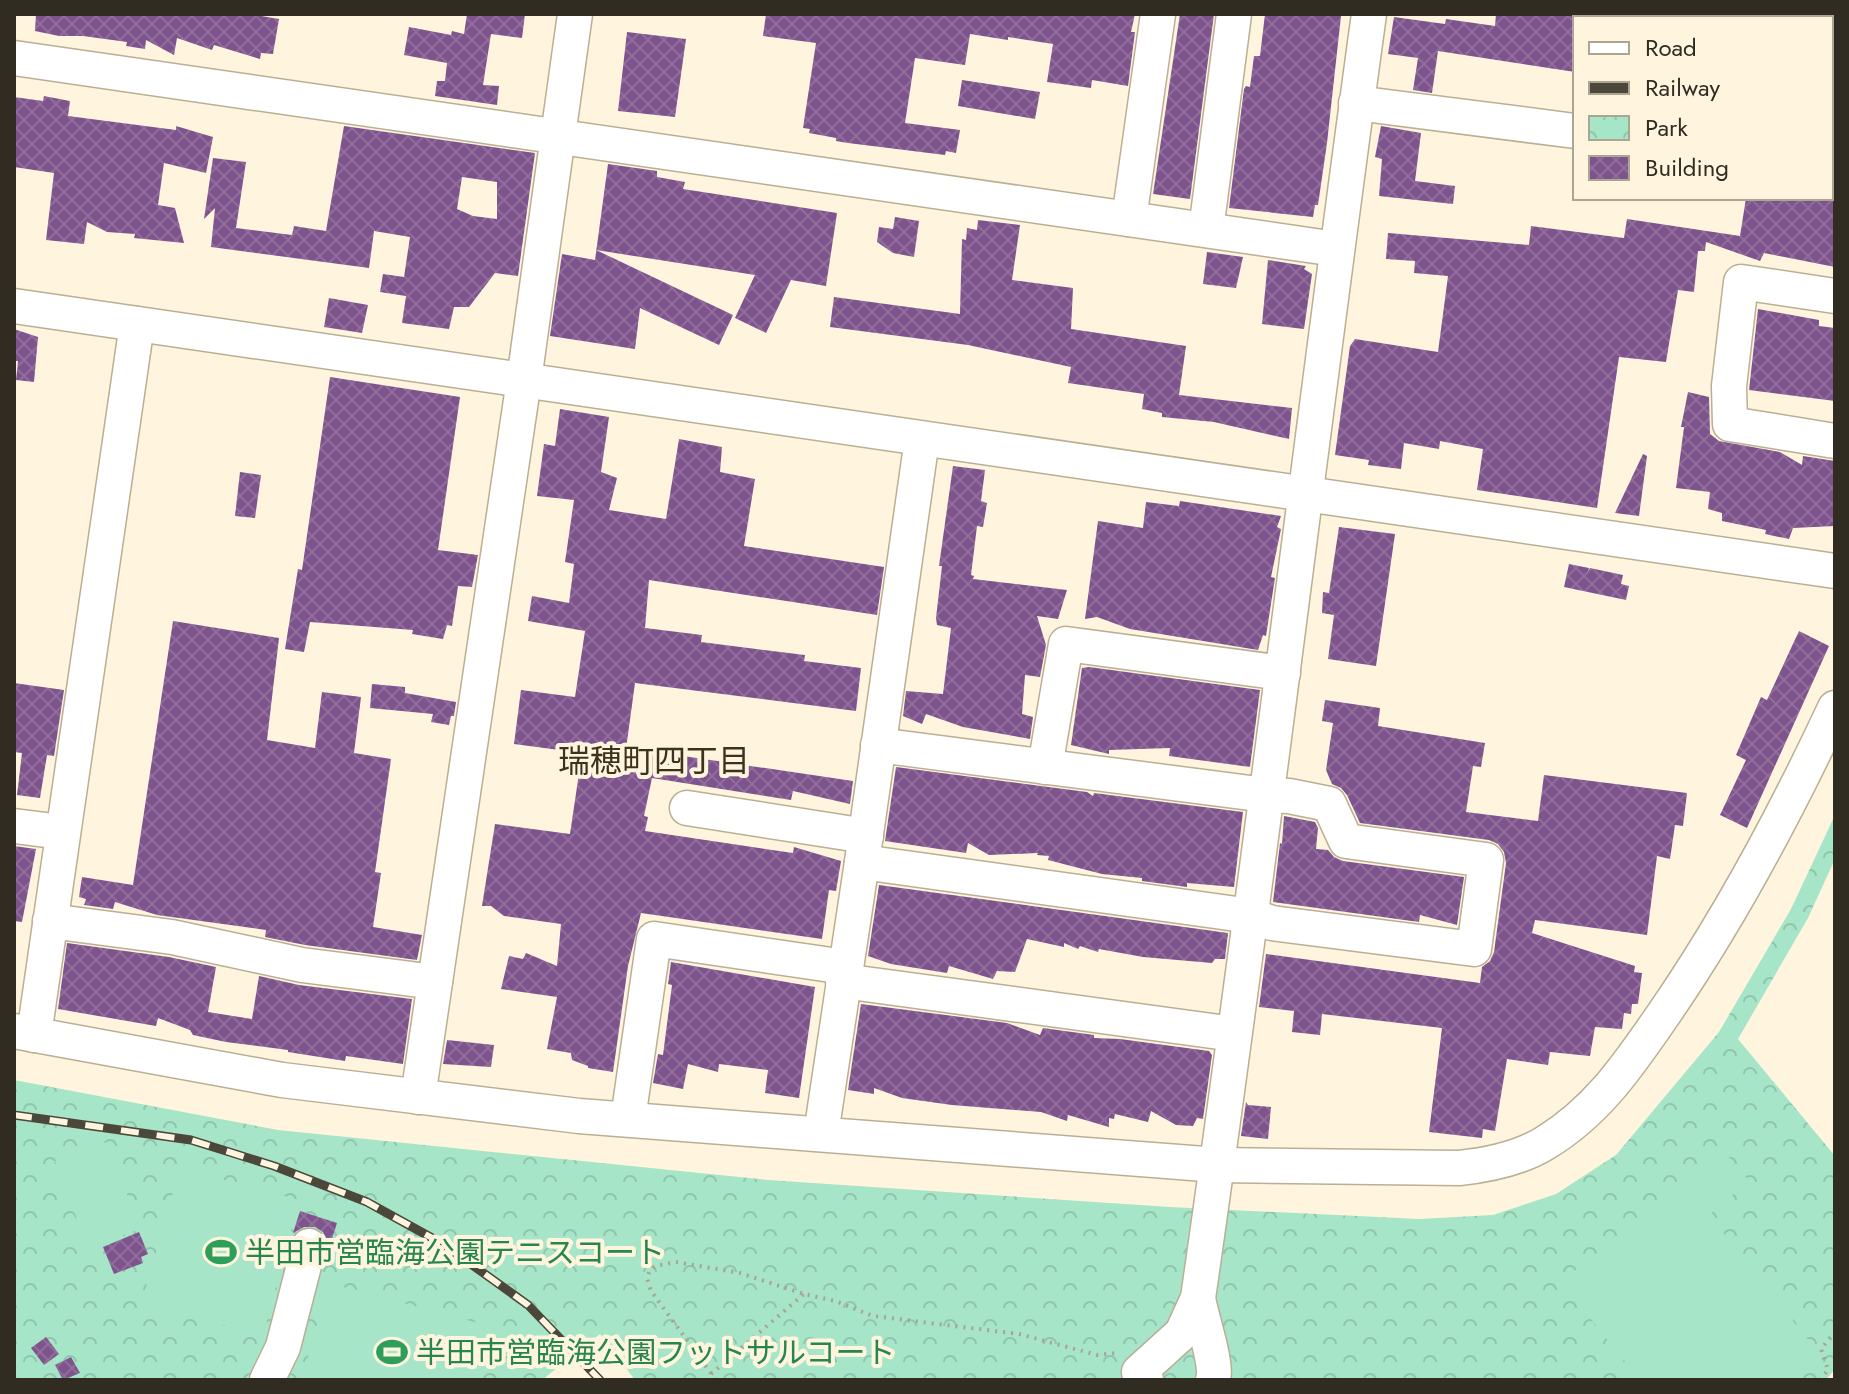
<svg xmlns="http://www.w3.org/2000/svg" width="1849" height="1394" font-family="Jost,'Noto Sans JP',sans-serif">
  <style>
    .park { fill: url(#park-crowns) }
    .garden { fill: #a6e5c8 }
    .building { fill: url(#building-cross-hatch); fill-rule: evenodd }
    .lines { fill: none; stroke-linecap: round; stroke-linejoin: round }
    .minor-casing { stroke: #baaf94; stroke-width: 37 }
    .path { stroke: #aaa290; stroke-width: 4; stroke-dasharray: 2 6; stroke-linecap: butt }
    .minor { stroke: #fff; stroke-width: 34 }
    .rail-casing { stroke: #4c473b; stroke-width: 9 }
    .rail { stroke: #fff5de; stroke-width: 6; stroke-dasharray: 18; stroke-linecap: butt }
    .labels { text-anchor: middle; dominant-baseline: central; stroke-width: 8; stroke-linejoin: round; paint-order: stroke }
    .leisure-label { font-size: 30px; fill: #27864d; stroke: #fff5de; text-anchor: start }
    .neighbourhood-label { font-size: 32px; fill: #3d331c; stroke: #fff5de }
  </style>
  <defs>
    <pattern id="park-crowns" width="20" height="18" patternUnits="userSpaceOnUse" patternTransform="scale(2)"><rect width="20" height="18" fill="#a6e5c8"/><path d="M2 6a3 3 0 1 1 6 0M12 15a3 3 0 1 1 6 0" fill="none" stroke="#8fc5ac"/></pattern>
    <pattern id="building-cross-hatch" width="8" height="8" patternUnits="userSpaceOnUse" patternTransform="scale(2)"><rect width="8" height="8" fill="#7e538e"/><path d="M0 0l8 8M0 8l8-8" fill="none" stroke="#8f6e9a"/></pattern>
  </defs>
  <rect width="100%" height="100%" fill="#fff5de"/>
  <path class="park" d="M1835 815V859L1808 918 1738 1039 1835 1156V1369L1826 1380H635L600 1334 542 1380H14V1080L278 1130 768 1180 1170 1207 1419 1219 1493 1215 1556 1194 1616 1155 1719 1032 1791 909Z"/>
  <g class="garden">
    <path d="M107 1142 140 1229 88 1248 55 1161Z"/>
    <path d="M1723 1150 1749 1181 1709 1215 1813 1346 1783 1380H1640L1561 1282Z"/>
    <path d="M180 1168 299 1200 263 1335 141 1305Z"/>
    <path d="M328 1283 482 1324 467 1380H302Z"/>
  </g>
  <g class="building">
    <path d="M36 14H250L279 19 273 54 261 53 260 59 214 45 212 50 177 38 174 55 146 40 145 49 126 46 127 42 83 36H59L35 31Z"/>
    <path d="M467 14H525L522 38 491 34 483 85 499 86 497 105 435 96 437 81H445L447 63 404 55 409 27 451 35 452 31 464 34Z"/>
    <path d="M766 14H1135L1131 32H1135L1128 86 1092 80 1091 88 1047 82 1053 44 1008 37V40L970 34 965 65 915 58 905 123 960 130 956 153 946 151 945 155 848 143 836 141V138L809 133 810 129 803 128 816 43 763 36Z"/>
    <path d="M1180 14H1214L1190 199 1153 194Z"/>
    <path d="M1265 14 1341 16 1327 143 1318 205H1315L1313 217 1229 208 1244 89 1246 86 1250 87 1254 56H1260Z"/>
    <path d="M1496 14H1575V72L1438 51 1432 93 1413 90 1418 58 1388 54 1394 17 1445 24 1446 19 1495 26Z"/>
    <path d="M627 32 686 39 675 117 618 111Z"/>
    <path d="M962 80 1040 92 1035 119 958 106Z"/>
    <path d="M44 96 70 101 68 116 176 130V126L213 137 206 173 164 163 158 205 175 208 184 243 134 238 135 234 107 232 87 222 84 244 46 240 54 173 14 167V97L43 101Z"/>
    <path d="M344 126 535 153 518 276 495 273 469 307H454L449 329 402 323 406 296 380 292 383 274 404 277 410 237 374 231 369 268 211 247 215 208 204 219 213 158 246 162 236 228 292 235 294 226 326 231ZM462 177 497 182V219L473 216 457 209Z"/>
    <path d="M1381 126 1421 133 1415 181 1455 186 1453 204 1379 196 1382 159 1375 157Z"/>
    <path d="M608 164 657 171V177L685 182 683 189 837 213 826 286 791 280 766 333 735 318 755 275 596 250 733 315 719 345 640 308 635 349 550 336 562 254 595 260Z"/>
    <path d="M1746 198H1835V267L1764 253 1760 261 1706 242 1705 251H1698L1694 292 1678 290 1666 362 1619 357 1597 508 1477 490 1483 449 1440 441 1439 449 1404 443 1401 469 1368 465 1369 460 1335 455 1350 346 1355 339 1438 352 1448 276 1414 273 1415 261 1386 259 1388 233 1529 245 1531 226 1624 238 1627 219 1740 236Z"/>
    <path d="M895 217 919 221 914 257 893 253 877 242 879 227 893 229Z"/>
    <path d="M978 220 1020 225 1012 280 1073 288 1071 329 1186 346 1179 395 1292 408 1289 439 1214 422 1162 417V413L1142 409 1144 394 1068 383 1071 367 968 345 830 327 834 297 960 314 962 239 966 240 967 228 977 230Z"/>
    <path d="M1207 252 1243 257 1236 288 1203 284Z"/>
    <path d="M1268 260 1306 266 1304 269 1312 274 1304 329 1262 324Z"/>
    <path d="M329 298 368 305 362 333 324 327Z"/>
    <path d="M1758 309 1819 320V326L1835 328V401L1749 390Z"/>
    <path d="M14 329 38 337 34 382 16 380 18 361H14Z"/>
    <path d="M330 377 460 397 438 550 478 555 472 587 458 586 452 626 447 625 443 639 412 634 413 630 310 622 304 652 285 649 298 569 302 570Z"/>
    <path d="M1688 392 1709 397 1710 434 1719 441 1780 452 1802 465 1803 456 1835 461V526L1793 528 1789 539 1765 534 1766 530 1722 521V513L1708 509 1710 492 1676 488 1684 427H1681Z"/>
    <path d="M560 409 609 417 601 472 617 478 609 510 666 519 679 439 722 447 720 472 755 479 744 546 884 567 877 615 649 580 645 628 702 635 701 642 805 655 804 661 861 668 856 711 635 683 626 749 662 756 663 753 853 781 850 804 793 791 791 800 652 778 644 816 648 817 645 831 793 853 794 847 841 861 836 891 829 890 822 939 641 913 628 966 613 1072 588 1068V1066L572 1060 571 1053 547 1049 557 997 501 989 509 956 523 959 526 953 557 966 561 924 504 916 491 906H482L495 824 570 834 582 753 514 744 521 690 575 697 585 631 528 621 532 596 569 603 574 564 565 562 574 500 537 496 544 444 555 446Z"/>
    <path d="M1643 454 1647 456 1639 516 1615 513Z"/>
    <path d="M953 466 985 470 981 501 987 503 983 527 977 526 971 575 974 576 973 579 1067 590 1058 619 1037 616 1046 645 1040 677 1025 675 1022 714 1033 717 1030 739 963 727 926 714 922 724 903 716 906 691 943 694 951 628 937 625 936 618 942 566H939Z"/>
    <path d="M240 472 261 475 255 518 235 516Z"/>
    <path d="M1180 501 1281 516 1277 527 1281 529 1271 577 1275 578 1266 636 1263 635 1258 650 1130 629 1097 617 1085 619 1098 521 1143 528 1146 502 1179 506Z"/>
    <path d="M1339 527 1395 534 1376 666 1328 659 1334 615 1322 613 1323 592 1329 593Z"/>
    <path d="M1569 564 1589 568 1588 571 1590 568 1623 575 1621 584 1629 586 1626 600 1564 587Z"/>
    <path d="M173 621 279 638 267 740 315 748 322 692 361 697 354 753 391 759 375 872 381 873 373 927 422 935 417 960 305 945 265 937 266 930 157 915 115 902 113 909 84 905 86 899 79 897 82 877 133 885Z"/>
    <path d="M1799 631 1829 646 1747 828 1720 815 1746 760 1736 755 1761 697 1767 700Z"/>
    <path d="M1089 667 1260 690 1250 767 1169 756 1170 748 1109 750V754L1071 745 1082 668Z"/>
    <path d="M14 683 64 690 54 756 47 755 40 798 17 795 22 753 14 752Z"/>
    <path d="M372 684 405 687V693L456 702 454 716H451L449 725 431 722 433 714 370 708Z"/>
    <path d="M1325 700 1380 708 1378 726 1485 743 1481 767 1473 766 1466 812 1538 821 1544 775 1687 793 1683 826 1675 825 1670 859 1657 856 1647 935 1535 920 1532 933 1635 966 1634 972 1642 973 1638 1004H1632L1631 1014 1624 1013 1622 1029 1595 1027 1590 1056 1550 1052 1548 1065 1507 1059 1495 1131 1483 1129 1482 1138 1429 1132 1442 1028 1322 1014 1320 1035 1292 1032 1294 1011 1259 1007 1266 954 1480 983 1482 967 1490 961 1494 952 1506 863 1504 852 1498 844 1489 840 1360 823 1347 795 1341 788 1332 784 1326 770 1333 723 1322 721Z"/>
    <path d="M896 767 1087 792 1093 796 1094 793 1243 812 1234 887 1187 883V887L1142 881V878L1102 874 1048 860 1049 856 1037 855 1038 853 989 855 968 843 966 853 885 841Z"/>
    <path d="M1284 816 1315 822 1318 828 1316 849 1328 850 1334 857 1343 861 1464 877 1457 925 1420 915 1419 922 1273 902 1280 843 1282 844Z"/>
    <path d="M14 846 36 849 22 922 14 921Z"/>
    <path d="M879 885 1228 933 1225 959H1215L1212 963 1143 957 1099 949 1098 952 1080 946 1078 949 1064 943V947L1027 939 1015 972 997 971 993 979 949 966 947 973 891 964 868 956Z"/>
    <path d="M67 943 169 957 216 967 208 1012 252 1019 259 976 299 985 412 999 403 1064 346 1056 345 1061 288 1052V1050L226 1042 193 1035 190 1030 158 1018 156 1026 58 1009Z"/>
    <path d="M671 962 815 987 799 1098 765 1093 768 1070 719 1064 718 1072 688 1064 683 1089 653 1083 658 1054 663 1055 672 985 668 984Z"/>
    <path d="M861 1004 1007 1023 1040 1035 1043 1028 1094 1035V1038L1120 1039 1209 1051 1212 1055 1203 1119 1197 1118 1193 1126 1176 1125 1151 1111 1148 1122 1115 1114 1114 1119 1109 1118V1127L1068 1115 1067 1121 1041 1112 952 1105 902 1098 874 1088V1094L848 1090Z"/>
    <path d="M447 1040 494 1045 491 1067 443 1064Z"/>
    <path d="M1246 1102 1248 1105 1271 1107 1268 1139 1241 1136Z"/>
    <path d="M300 1211 337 1223 330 1245 323 1232 315 1227H304L293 1233Z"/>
    <path d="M139 1232 148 1254 141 1257 143 1263 114 1274 103 1247Z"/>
    <path d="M46 1337 59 1354 44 1365 31 1348Z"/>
    <path d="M71 1357 80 1373 63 1380 55 1365Z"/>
  </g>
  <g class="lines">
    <defs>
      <g id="minor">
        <path d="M14 58 1336 249"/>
        <path d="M1356 103 1575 131"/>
        <path d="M1831 163 1835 164"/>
        <path d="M1129 219 1158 14"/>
        <path d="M1206 230 1234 14"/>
        <path d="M1835 296 1741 282 1729 386 1730 424 1835 441"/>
        <path d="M14 306 1835 571"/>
        <path d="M1045 767 1066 644 1283 673"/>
        <path d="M687 808 866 836"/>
        <path d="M14 826 62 832"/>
        <path d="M862 862 1251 916 1272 923 1474 949 1486 860 1346 841 1329 804 1289 796 1266 795 878 745"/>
        <path d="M50 921 172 937 302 965 435 982"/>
        <path d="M843 981 1234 1034"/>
        <path d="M14 1031 282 1080 579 1116 1218 1165 1459 1168C1488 1165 1519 1159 1545 1143 1598 1111 1629 1064 1663 1015 1730 918 1785 815 1835 708"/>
        <path d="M34 1035 137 324"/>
        <path d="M418 1097 524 380 575 14"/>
        <path d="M628 1119 654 939 845 967"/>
        <path d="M821 1134 862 862 922 439"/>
        <path d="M1198 1298C1201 1317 1218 1365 1213 1380"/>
        <path d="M267 1380 283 1347 309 1246"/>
        <path d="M1146 1380 1139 1372 1182 1333 1198 1298C1260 871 1310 442 1369 14"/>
      </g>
    </defs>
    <use href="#minor" class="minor-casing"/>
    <g class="path">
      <path d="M711 1374 804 1294"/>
      <path d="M716 1380 651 1291 647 1278 650 1270 656 1266 676 1262 740 1273 804 1294 835 1301 873 1316 1019 1334 1097 1355 1117 1353"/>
      <path d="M1820 1380 1828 1370 1821 1349 1835 1332"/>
    </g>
    <use href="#minor" class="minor"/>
    <defs>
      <path id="rail" d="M14 1115 191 1140 274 1166 367 1202 443 1244 528 1305 600 1380"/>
    </defs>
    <use href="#rail" class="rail-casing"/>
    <use href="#rail" class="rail"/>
  </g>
  <defs>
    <symbol id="stadium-bare" viewBox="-9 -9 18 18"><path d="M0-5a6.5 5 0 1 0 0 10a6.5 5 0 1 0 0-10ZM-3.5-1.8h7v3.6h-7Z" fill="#2e9e5b" stroke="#fff5de" stroke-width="2.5" paint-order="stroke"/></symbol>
  </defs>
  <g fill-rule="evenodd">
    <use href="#stadium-bare" x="199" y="1230" width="44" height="44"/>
    <use href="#stadium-bare" x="370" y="1330" width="44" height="44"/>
  </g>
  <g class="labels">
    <g class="leisure-label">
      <text x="245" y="1252">半田市営臨海公園テニスコート</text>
      <text x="416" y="1352">半田市営臨海公園フットサルコート</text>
    </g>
    <g class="neighbourhood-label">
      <text x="654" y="761">瑞穂町四丁目</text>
    </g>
  </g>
  <rect width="1849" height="1394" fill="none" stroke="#302c21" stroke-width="32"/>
  <rect x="1573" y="16" width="260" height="184" fill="#fff5de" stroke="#aca592" stroke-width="2"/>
  <rect x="1589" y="42" width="40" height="12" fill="#ffffff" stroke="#aca592" stroke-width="2"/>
  <text x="1645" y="56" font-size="24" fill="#302c21">Road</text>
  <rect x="1589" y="82" width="40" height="12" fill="#4c473b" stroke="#aca592" stroke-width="2"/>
  <text x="1645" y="96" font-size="24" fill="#302c21">Railway</text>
  <rect x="1589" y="116" width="40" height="24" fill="url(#park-crowns)" stroke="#aca592" stroke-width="2"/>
  <text x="1645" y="136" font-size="24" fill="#302c21">Park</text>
  <rect x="1589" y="156" width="40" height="24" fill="url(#building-cross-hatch)" stroke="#aca592" stroke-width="2"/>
  <text x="1645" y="176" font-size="24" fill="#302c21">Building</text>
</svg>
